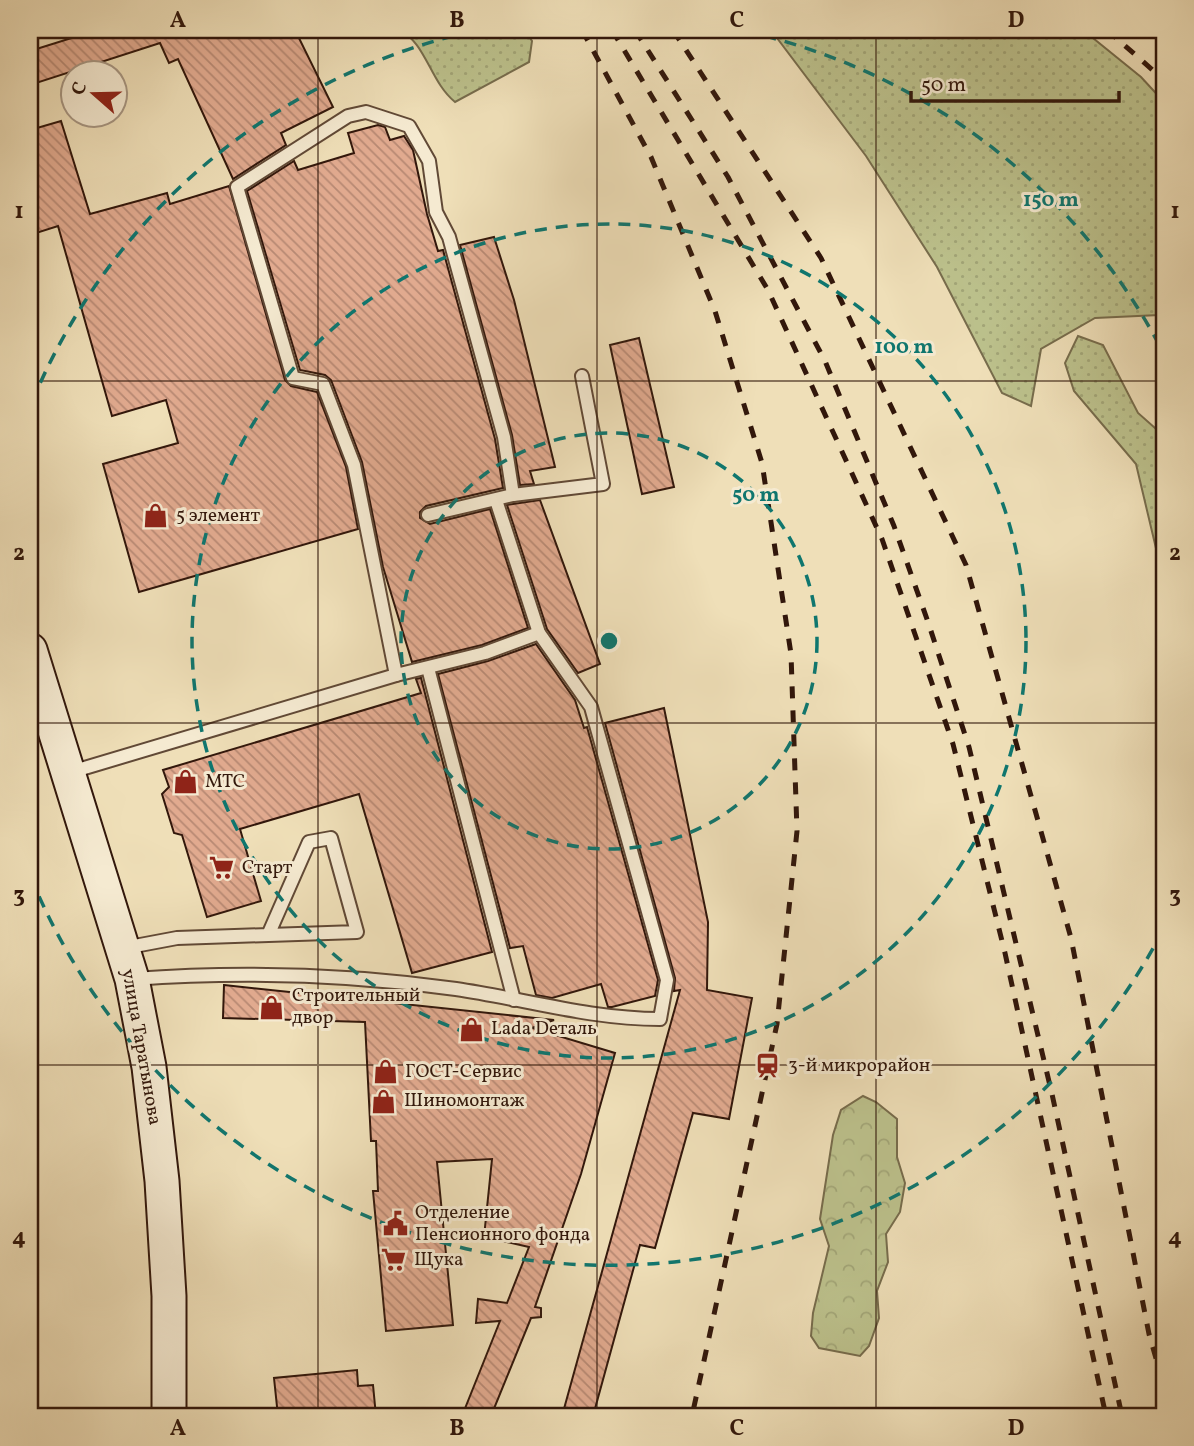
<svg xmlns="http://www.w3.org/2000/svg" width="1194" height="1446" font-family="Vollkorn,serif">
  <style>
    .grass { fill: url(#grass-dots); stroke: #776c4c; stroke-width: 2 }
    .forest { fill: url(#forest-crowns); stroke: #776c4c; stroke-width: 2 }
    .building { fill: url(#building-back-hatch); stroke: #32170b; stroke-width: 2 }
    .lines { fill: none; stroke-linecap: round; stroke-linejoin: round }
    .lane-casing { stroke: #614936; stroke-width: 16 }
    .secondary-casing { stroke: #32170b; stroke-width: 37 }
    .lane { stroke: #f5ead1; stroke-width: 12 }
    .secondary { stroke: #f5ead1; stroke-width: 33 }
    .rail { stroke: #32170b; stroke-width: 5; stroke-dasharray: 12 12; stroke-linecap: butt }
    .grid { fill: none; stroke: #32170b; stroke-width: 2; stroke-opacity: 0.55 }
    .ring { fill: none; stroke: #0f766e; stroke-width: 3.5; stroke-dasharray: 12 9 }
    .labels { text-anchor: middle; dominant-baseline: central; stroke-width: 6; stroke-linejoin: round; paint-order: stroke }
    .poi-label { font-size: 19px; fill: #32170b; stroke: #f5ead1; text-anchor: start }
    .street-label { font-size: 19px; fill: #32170b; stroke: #f5ead1 }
    .centre { fill: #0f766e; stroke: #f5ead1; stroke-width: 3.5 }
    .ring-label { font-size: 21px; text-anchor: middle; font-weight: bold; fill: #0f766e; stroke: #f5ead1; stroke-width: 6; stroke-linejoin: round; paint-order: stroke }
    .neatline { fill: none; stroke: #32170b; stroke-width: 2.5 }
    .grid-label { font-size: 23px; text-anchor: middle; font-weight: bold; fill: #32170b }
  </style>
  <defs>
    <pattern id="grass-dots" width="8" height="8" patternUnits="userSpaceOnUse" patternTransform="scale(1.75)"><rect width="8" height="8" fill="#bcc18c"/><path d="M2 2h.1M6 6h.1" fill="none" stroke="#a2a577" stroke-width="1.8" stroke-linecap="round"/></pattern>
    <pattern id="forest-crowns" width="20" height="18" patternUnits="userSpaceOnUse" patternTransform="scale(1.75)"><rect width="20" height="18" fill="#bcc18c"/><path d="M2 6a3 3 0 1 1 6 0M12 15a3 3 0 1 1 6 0" fill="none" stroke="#a2a577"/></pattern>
    <pattern id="building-back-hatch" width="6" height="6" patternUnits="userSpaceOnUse" patternTransform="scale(1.75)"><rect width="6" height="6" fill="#e1aa8f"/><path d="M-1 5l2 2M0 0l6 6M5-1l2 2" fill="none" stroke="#b78973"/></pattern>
  </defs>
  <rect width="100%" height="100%" fill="#efdfb8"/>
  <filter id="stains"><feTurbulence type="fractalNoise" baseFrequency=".00286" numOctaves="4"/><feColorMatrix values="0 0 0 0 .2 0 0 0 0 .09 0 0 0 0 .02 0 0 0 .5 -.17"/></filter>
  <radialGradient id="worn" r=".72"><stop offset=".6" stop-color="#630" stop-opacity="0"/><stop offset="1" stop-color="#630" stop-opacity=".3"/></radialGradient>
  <g class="grass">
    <path d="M399 30H525L532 41 529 62 455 102C430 82 426 42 399 30Z"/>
    <path d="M771 30H1083L1141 77 1164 102V253L1159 315 1095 318 1041 349 1031 406 1002 393 937 267 866 156Z"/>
    <path d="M1078 336 1103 345 1138 413 1164 436V582L1136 464 1074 391 1065 363Z"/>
  </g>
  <path class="forest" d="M863 1096 876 1102 897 1119V1157L905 1183 900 1212 886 1234 888 1262 877 1291 879 1318 869 1346 860 1356 819 1348 811 1336 813 1313 829 1246 820 1219 833 1135 841 1110Z"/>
  <g class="building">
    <path d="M97 30H295L333 107 281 133 286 145 233 179 178 59 169 63 160 43 30 85V51Z"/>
    <path d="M61 121 90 214 167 193 170 204 229 186 285 380 291 386 317 392 346 467 358 529 139 592 103 464 178 443 166 400 112 416 58 226 30 235V130Z"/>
    <path d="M378 125 385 127 390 140 404 136 413 150 427 214 438 251 443 250 495 439 503 488 426 506 420 512V518L430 524 490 509 528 628 482 645 412 662 383 567 362 462 331 380 325 375 300 370 247 191 294 161 298 170 354 153 348 133Z"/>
    <path d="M494 237 514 300 555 467 530 471 534 484 520 485 512 435 460 245Z"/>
    <path d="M639 338 674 487 642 494 610 345Z"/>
    <path d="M540 500 600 664 578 673 547 629 507 505Z"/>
    <path d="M536 644 575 700 584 728 587 727 658 980 655 996 612 1007H608L601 984 552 998 536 995 523 946 510 948 438 674 488 661Z"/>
    <path d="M421 678 492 952 412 973 359 794 240 829 261 901 207 917 182 835 174 833 162 794 169 787 163 770 421 693 416 679Z"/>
    <path d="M664 708 708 922 707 990 752 998 729 1119 693 1113 655 1248 640 1245 593 1416H562L680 990 674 991 675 978 605 723Z"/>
    <path d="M224 985 554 1020 532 1028 615 1053 581 1174 535 1307 541 1308V1317L531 1318 491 1416H462L500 1321 476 1323 478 1299 507 1303 529 1247 484 1237 492 1159 437 1162 453 1325 386 1331 373 1191H378L376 1141H371L365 1022 223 1018Z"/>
    <path d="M357 1370 358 1386 373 1385 376 1416H278L274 1378Z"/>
  </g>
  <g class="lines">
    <defs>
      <g id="lane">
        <path d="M428 515 513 495 603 484 582 376"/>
        <path d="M428 668 514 1000"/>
        <path d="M396 675 354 465 323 384 293 378 237 187 348 116 366 112 409 126 429 161 436 212 449 237 504 437 513 495"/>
        <path d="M71 772 396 675 485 653 539 633"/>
        <path d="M124 948 177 938 357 932 331 838 309 842 269 933"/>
        <path d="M133 979C242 971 347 974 456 989 524 999 590 1019 660 1019L667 980 591 707 539 633 496 500"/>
      </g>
      <path id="secondary" d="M30 650 132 979 149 1067 162 1181 169 1296V1416"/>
    </defs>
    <use href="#lane" class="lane-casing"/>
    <use href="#secondary" class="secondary-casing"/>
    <use href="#lane" class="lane"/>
    <use href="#secondary" class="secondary"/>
    <g class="rail">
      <path d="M582 30 651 157 715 311 762 463 791 654 797 831 777 1024 692 1416"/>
      <path d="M612 30 768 290 882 539 953 744 1005 953 1106 1416"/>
      <path d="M635 30 728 177 825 361 894 526 928 622 969 747 1052 1094 1122 1416"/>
      <path d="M673 30 821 258 966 565 1071 938 1149 1334 1164 1386"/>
      <path d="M1107 30 1164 80"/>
    </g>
  </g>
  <path class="grid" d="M318 30V1416M597 30V1416M876 30V1416M30 381H1164M30 723H1164M30 1065H1164"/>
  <g class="ring">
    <circle cx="609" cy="641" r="208"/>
    <circle cx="609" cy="641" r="417"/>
    <path d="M1163 930A625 625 0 0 1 32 880M32 402A625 625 0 0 1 474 31M744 31A625 625 0 0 1 1163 352"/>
  </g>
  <defs>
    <symbol id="shop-bare" viewBox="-9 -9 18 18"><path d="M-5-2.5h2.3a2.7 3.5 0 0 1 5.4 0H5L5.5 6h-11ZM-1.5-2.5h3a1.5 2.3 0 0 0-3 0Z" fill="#8f2418" stroke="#f5ead1" stroke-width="2.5" paint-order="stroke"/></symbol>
    <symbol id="supermarket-bare" viewBox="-9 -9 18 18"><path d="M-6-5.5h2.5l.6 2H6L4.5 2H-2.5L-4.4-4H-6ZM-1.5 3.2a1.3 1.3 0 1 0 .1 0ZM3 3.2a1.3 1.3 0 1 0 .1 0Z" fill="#8f2418" stroke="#f5ead1" stroke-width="2.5" paint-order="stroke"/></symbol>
    <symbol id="station-bare" viewBox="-9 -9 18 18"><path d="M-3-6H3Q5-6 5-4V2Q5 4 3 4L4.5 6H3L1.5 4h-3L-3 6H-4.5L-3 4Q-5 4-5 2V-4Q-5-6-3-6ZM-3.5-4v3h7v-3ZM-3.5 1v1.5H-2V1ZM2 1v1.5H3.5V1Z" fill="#8f2418" stroke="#f5ead1" stroke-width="2.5" paint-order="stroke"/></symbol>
    <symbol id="civic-bare" viewBox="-9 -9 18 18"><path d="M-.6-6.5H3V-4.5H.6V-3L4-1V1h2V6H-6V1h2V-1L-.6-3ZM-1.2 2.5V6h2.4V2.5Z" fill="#8f2418" stroke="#f5ead1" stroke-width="2.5" paint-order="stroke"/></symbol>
  </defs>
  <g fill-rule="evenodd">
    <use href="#shop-bare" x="138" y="498" width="35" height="35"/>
    <use href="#shop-bare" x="168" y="764" width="35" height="35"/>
    <use href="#supermarket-bare" x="204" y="850" width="35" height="35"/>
    <use href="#shop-bare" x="254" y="990" width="35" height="35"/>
    <use href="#shop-bare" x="454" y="1012" width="35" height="35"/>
    <use href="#station-bare" x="750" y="1048" width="35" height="35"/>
    <use href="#shop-bare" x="368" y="1054" width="35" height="35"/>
    <use href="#shop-bare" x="366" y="1084" width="35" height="35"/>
    <use href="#civic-bare" x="378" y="1206" width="35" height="35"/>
    <use href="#supermarket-bare" x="376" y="1242" width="35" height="35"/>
  </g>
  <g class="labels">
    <g class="poi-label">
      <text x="176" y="516">5 элемент</text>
      <text x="205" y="782">МТС</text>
      <text x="242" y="868">Старт</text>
      <text x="292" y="996">Строительный<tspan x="292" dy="22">двор</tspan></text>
      <text x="491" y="1029">Lada Dеталь</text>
      <text x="788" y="1066">3-й микрорайон</text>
      <text x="405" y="1072">ГОСТ-Сервис</text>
      <text x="404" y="1101">Шиномонтаж</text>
      <text x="415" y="1213">Отделение<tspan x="415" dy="22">Пенсионного фонда</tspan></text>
      <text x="414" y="1260">Щука</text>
    </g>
    <g class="street-label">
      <text transform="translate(141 1047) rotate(80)">улица Таратынова</text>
    </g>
  </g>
  <circle cx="609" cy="641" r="10" class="centre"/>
  <g class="ring-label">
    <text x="1051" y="206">150 m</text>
    <text x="904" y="353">100 m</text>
    <text x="756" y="501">50 m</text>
  </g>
  <rect width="1194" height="1446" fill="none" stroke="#efdfb8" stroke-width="77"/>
  <g transform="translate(94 94) rotate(290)"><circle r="33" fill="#f5ead1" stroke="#a79682" stroke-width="2"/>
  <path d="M0-5L12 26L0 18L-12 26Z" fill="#8f2418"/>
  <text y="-10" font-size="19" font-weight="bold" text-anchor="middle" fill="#32170b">С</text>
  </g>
  <path d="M911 91v10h208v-10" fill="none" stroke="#32170b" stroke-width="3.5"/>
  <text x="921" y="91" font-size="21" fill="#32170b" stroke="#f5ead1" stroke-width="5" paint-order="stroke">50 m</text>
  <rect x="38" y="38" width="1118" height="1370" class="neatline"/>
  <g class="grid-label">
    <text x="178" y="27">A</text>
    <text x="457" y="27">B</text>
    <text x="737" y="27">C</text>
    <text x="1016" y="27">D</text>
    <text x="19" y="218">1</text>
    <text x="1175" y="218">1</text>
    <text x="19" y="560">2</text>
    <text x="1175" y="560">2</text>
    <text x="19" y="902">3</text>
    <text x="1175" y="902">3</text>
    <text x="19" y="1244">4</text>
    <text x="1175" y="1244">4</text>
    <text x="178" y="1435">A</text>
    <text x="457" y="1435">B</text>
    <text x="737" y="1435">C</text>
    <text x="1016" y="1435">D</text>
  </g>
  <rect width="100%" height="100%" filter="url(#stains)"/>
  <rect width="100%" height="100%" fill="url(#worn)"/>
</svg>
